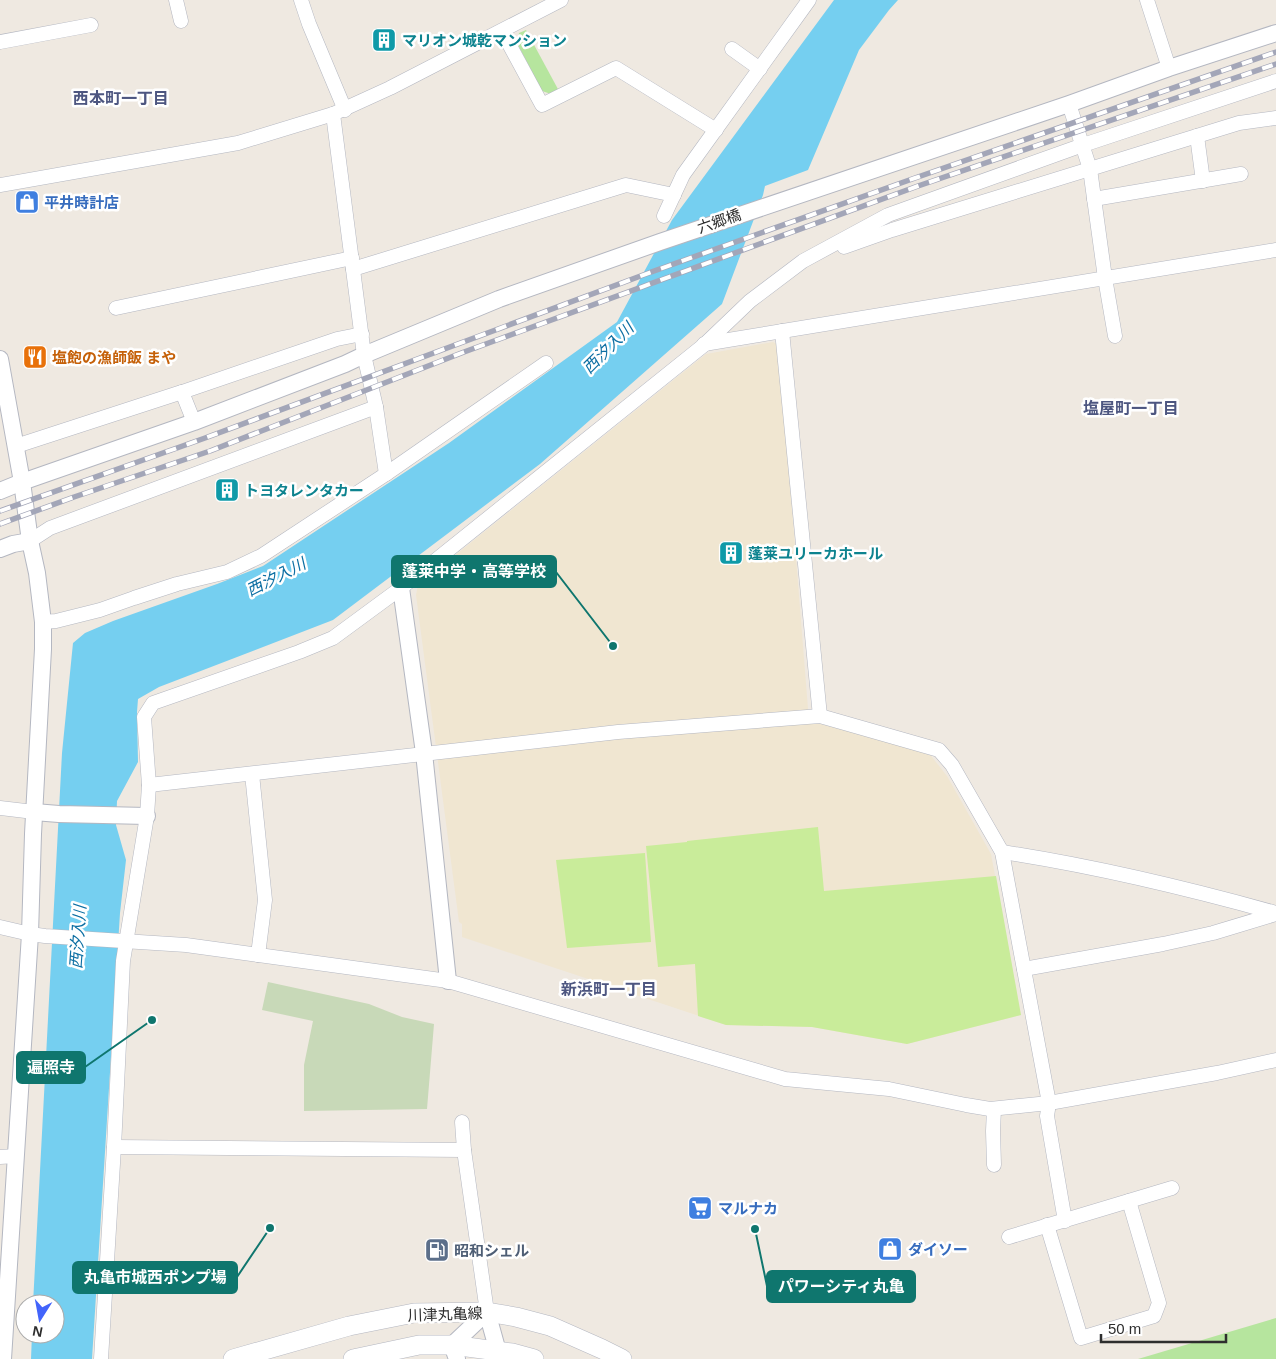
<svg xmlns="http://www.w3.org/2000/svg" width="1276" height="1359" font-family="Arial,'Noto Sans JP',sans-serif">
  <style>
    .education { fill: #f0e6d1 }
    .green { fill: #b6e59e }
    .cemetery { fill: #c8d9b8 }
    .pitch { fill: #c9ec9a }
    .water { fill: #75cff0 }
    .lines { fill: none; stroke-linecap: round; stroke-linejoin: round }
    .minor-casing { stroke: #b4b7c1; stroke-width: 15 }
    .tertiary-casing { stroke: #b4b7c1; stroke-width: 18 }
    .secondary-casing { stroke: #b4b7c1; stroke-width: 20 }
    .minor { stroke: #fff; stroke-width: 14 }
    .tertiary { stroke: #fff; stroke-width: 16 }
    .secondary { stroke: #fff; stroke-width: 19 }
    .rail-casing { stroke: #a3a6b8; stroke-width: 5.5 }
    .rail { stroke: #fff; stroke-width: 4; stroke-dasharray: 11; stroke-linecap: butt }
    .labels { text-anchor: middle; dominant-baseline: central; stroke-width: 5; stroke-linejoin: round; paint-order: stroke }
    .culture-label { font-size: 15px; font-weight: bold; fill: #0d838f; stroke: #fff; text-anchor: start }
    .shop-label { font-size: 15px; font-weight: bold; fill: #366cbe; stroke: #fff; text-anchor: start }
    .street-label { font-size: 15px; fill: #2e2e2e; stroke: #fff }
    .food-label { font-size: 15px; font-weight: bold; fill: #c56008; stroke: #fff; text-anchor: start }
    .service-label { font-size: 15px; font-weight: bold; fill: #4e5e75; stroke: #fff; text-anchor: start }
    .neighbourhood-label { font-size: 16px; font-weight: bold; fill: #4d5680; stroke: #fff }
    .water-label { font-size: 16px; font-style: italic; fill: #0d6fa3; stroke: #fff }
    .leader { fill: none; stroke: #0f766e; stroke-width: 2 }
    .callout-dot { fill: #0f766e; stroke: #fff; stroke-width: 2 }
    .callout { fill: #0f766e; stroke: #0f766e; stroke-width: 2 }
    .callout-label { font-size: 16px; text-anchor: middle; font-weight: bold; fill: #fff }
  </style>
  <rect width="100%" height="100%" fill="#efe9e1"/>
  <path class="education" d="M773 342 779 345 809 721 928 752 947 776 991 854 1021 1015 907 1044 812 1027 726 1025 462 937V924L459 922 416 595 418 585 706 354Z"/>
  <g class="green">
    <path d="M526 30 559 91 551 94 542 91 517 43 519 33Z"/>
    <path d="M1276 1318V1359H1138Z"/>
  </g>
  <path class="cemetery" d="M268 982 369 1004 402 1017 434 1024 427 1109 304 1111V1065L313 1021 262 1010Z"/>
  <g class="pitch">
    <path d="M818 827 824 891 996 876 1021 1015 907 1044 812 1027 726 1025 698 1016 695 964 658 967 646 846 687 842V841Z"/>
    <path d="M645 853 651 942 567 948 556 860Z"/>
  </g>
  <path class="water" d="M834 0H898L889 10 859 50 808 170 765 186 763 195 722 304 540 464 333 620 159 687 138 699 137 712 138 762 117 801 116 825 126 860 120 913 92 1359H31L32 1334H55V1304H33L62 753 73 643 85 633 113 621 217 584 263 566 449 443 617 322 672 220Z"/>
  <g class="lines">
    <defs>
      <g id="minor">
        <path d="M176 0 181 21"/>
        <path d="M301 0 309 24 345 110"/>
        <path d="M1147 0 1169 68"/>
        <path d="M502 31 542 105 616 68 716 130"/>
        <path d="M0 42 91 25"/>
        <path d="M732 49 760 69"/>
        <path d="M1069 104 1090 169 1105 278 1115 336"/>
        <path d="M333 114 364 355 376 407 386 474"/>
        <path d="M1197 136 1203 181"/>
        <path d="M0 185 238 143 333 114 390 88 561 0"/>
        <path d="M1094 199 1241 174"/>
        <path d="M664 216 683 175 809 0"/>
        <path d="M844 247 892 230 1239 123 1276 118"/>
        <path d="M353 269 626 185 674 195"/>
        <path d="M116 308 352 258"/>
        <path d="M782 331 820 716"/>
        <path d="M704 344 1276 250"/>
        <path d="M194 422 182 392 337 339 362 334"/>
        <path d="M16 446 182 392"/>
        <path d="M30 541 50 528 376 407"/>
        <path d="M43 622 56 621 100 610 134 598 177 584 227 572 261 556 386 474 546 363"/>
        <path d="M252 774 265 900 258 955"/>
        <path d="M149 785 618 732 820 716 939 750 952 765 1002 852 1049 1103 1047 1116 1065 1221"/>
        <path d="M0 808 34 812"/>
        <path d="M1002 852C1094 866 1186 888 1276 913"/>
        <path d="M0 927 30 934 45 936 186 945 448 981 785 1079 889 1089 966 1105 990 1109 1049 1103 1217 1073 1276 1060"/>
        <path d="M1024 969 1163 944 1213 933 1276 914"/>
        <path d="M462 1122 464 1150"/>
        <path d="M114 1147 464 1150 487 1312"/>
        <path d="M0 1157 16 1156"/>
        <path d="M994 1165 993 1131 994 1109"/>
        <path d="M1047 1225 1081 1338 1154 1316 1159 1303 1129 1201"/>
        <path d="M1009 1237 1172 1188"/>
        <path d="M101 1359 114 1147 123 961 147 816 149 785 144 717 153 703 299 652 333 638 401 588 704 345 750 301 803 261 888 215 1083 145 1276 81"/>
      </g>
      <g id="tertiary">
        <path d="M0 359 22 482 30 541 37 573 43 622V649L33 834 30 934 3 1359"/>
        <path d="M0 491 22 482 194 422 345 364 364 355 499 299 660 242 1069 104 1169 68 1276 33"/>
        <path d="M0 549 13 544 30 541"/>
        <path d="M401 588 424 753 448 981"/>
        <path d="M34 812 59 814 147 816"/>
        <path d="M457 1359 452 1345 487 1312 500 1359"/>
      </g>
      <g id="secondary">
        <path d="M233 1359 349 1326 414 1313 487 1312 516 1317 550 1326 602 1349 622 1359"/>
        <path d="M353 1359 419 1345H452L512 1353 534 1359"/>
      </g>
    </defs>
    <use href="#minor" class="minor-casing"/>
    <use href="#tertiary" class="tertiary-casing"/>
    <use href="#secondary" class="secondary-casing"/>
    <use href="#minor" class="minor"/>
    <use href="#tertiary" class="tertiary"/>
    <use href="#secondary" class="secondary"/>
    <defs>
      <g id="rail">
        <path d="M0 511 205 438 654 271 915 178 1276 52"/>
        <path d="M0 524 74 497 210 451 464 352 918 186 1276 64"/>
      </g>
    </defs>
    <use href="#rail" class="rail-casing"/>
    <use href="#rail" class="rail"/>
  </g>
  <defs>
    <symbol id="building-square" viewBox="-11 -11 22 22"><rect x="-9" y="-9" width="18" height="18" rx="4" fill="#0f9aa8" stroke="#fff"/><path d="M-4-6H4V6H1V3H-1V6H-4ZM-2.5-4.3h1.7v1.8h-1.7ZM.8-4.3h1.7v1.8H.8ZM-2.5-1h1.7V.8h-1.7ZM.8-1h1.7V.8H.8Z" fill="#fff"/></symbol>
    <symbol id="shop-square" viewBox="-11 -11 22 22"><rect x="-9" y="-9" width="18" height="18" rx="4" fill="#3f7fe0" stroke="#fff"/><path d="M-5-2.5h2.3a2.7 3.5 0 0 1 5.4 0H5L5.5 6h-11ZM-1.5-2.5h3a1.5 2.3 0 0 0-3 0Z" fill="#fff"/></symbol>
    <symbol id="restaurant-square" viewBox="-11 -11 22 22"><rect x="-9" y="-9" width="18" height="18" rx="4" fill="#e8710a" stroke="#fff"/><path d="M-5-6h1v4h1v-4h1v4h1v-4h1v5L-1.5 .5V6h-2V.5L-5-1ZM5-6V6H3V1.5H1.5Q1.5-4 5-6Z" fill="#fff"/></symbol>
    <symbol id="supermarket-square" viewBox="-11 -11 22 22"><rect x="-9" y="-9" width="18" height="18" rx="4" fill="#3f7fe0" stroke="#fff"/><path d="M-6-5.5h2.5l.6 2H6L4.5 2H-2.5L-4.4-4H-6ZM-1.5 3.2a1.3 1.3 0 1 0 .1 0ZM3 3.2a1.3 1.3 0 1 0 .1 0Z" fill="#fff"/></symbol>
    <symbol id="fuel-square" viewBox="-11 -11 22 22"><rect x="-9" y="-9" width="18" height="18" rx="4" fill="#5c6f8a" stroke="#fff"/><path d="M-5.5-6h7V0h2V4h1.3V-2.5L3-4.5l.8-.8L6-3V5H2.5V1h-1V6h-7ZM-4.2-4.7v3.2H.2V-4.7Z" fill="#fff"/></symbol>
  </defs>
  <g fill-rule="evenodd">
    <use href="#building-square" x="370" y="26" width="28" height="28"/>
    <use href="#shop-square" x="13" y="188" width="28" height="28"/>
    <use href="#restaurant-square" x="21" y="343" width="28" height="28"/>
    <use href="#building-square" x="213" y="476" width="28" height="28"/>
    <use href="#building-square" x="717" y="539" width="28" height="28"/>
    <use href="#supermarket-square" x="686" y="1194" width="28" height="28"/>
    <use href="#shop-square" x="876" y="1235" width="28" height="28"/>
    <use href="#fuel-square" x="423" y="1236" width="28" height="28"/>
  </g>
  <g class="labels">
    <g class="culture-label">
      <text x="402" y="40">マリオン城乾マンション</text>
      <text x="244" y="490">トヨタレンタカー</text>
      <text x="748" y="553">蓬莱ユリーカホール</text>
    </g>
    <g class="shop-label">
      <text x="44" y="202">平井時計店</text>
      <text x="718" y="1208">マルナカ</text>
      <text x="908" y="1249">ダイソー</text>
    </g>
    <g class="street-label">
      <text transform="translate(719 221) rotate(-19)">六郷橋</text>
      <text transform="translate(445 1314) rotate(-2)">川津丸亀線</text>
    </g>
    <g class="food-label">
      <text x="52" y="357">塩飽の漁師飯 まや</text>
    </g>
    <g class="service-label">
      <text x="454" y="1250">昭和シェル</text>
    </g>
    <g class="neighbourhood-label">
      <text x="121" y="98">西本町一丁目</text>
      <text x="1131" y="408">塩屋町一丁目</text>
      <text x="609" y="989">新浜町一丁目</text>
    </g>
    <g class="water-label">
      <text transform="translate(608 348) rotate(-45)">西汐入川</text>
      <text transform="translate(276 577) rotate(-27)">西汐入川</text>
      <text transform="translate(78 937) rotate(-86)">西汐入川</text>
    </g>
  </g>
  <path class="leader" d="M613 646L556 572M152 1020L85 1067M270 1228L237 1277M755 1229L767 1286"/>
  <g class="callout-dot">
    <circle cx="613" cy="646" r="5"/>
    <circle cx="152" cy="1020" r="5"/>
    <circle cx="270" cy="1228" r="5"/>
    <circle cx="755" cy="1229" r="5"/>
  </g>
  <g class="callout">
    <rect x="392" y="556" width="164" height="31" rx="5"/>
    <rect x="17" y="1052" width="68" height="31" rx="5"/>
    <rect x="73" y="1262" width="164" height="31" rx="5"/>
    <rect x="767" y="1271" width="148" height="31" rx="5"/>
  </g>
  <g class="callout-label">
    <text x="474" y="577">蓬莱中学・高等学校</text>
    <text x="51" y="1073">遍照寺</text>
    <text x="155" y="1283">丸亀市城西ポンプ場</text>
    <text x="841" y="1292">パワーシティ丸亀</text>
  </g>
  <g transform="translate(40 1319) rotate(191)"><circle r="24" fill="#ffffff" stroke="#ababab"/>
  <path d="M0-4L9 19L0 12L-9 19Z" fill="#4264fb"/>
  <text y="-8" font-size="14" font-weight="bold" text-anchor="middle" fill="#2e2e2e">N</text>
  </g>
  <path d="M1101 1334v8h125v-8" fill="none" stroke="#2e2e2e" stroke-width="2.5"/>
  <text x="1108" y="1334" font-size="15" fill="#2e2e2e" stroke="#ffffff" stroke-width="4" paint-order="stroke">50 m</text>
</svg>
